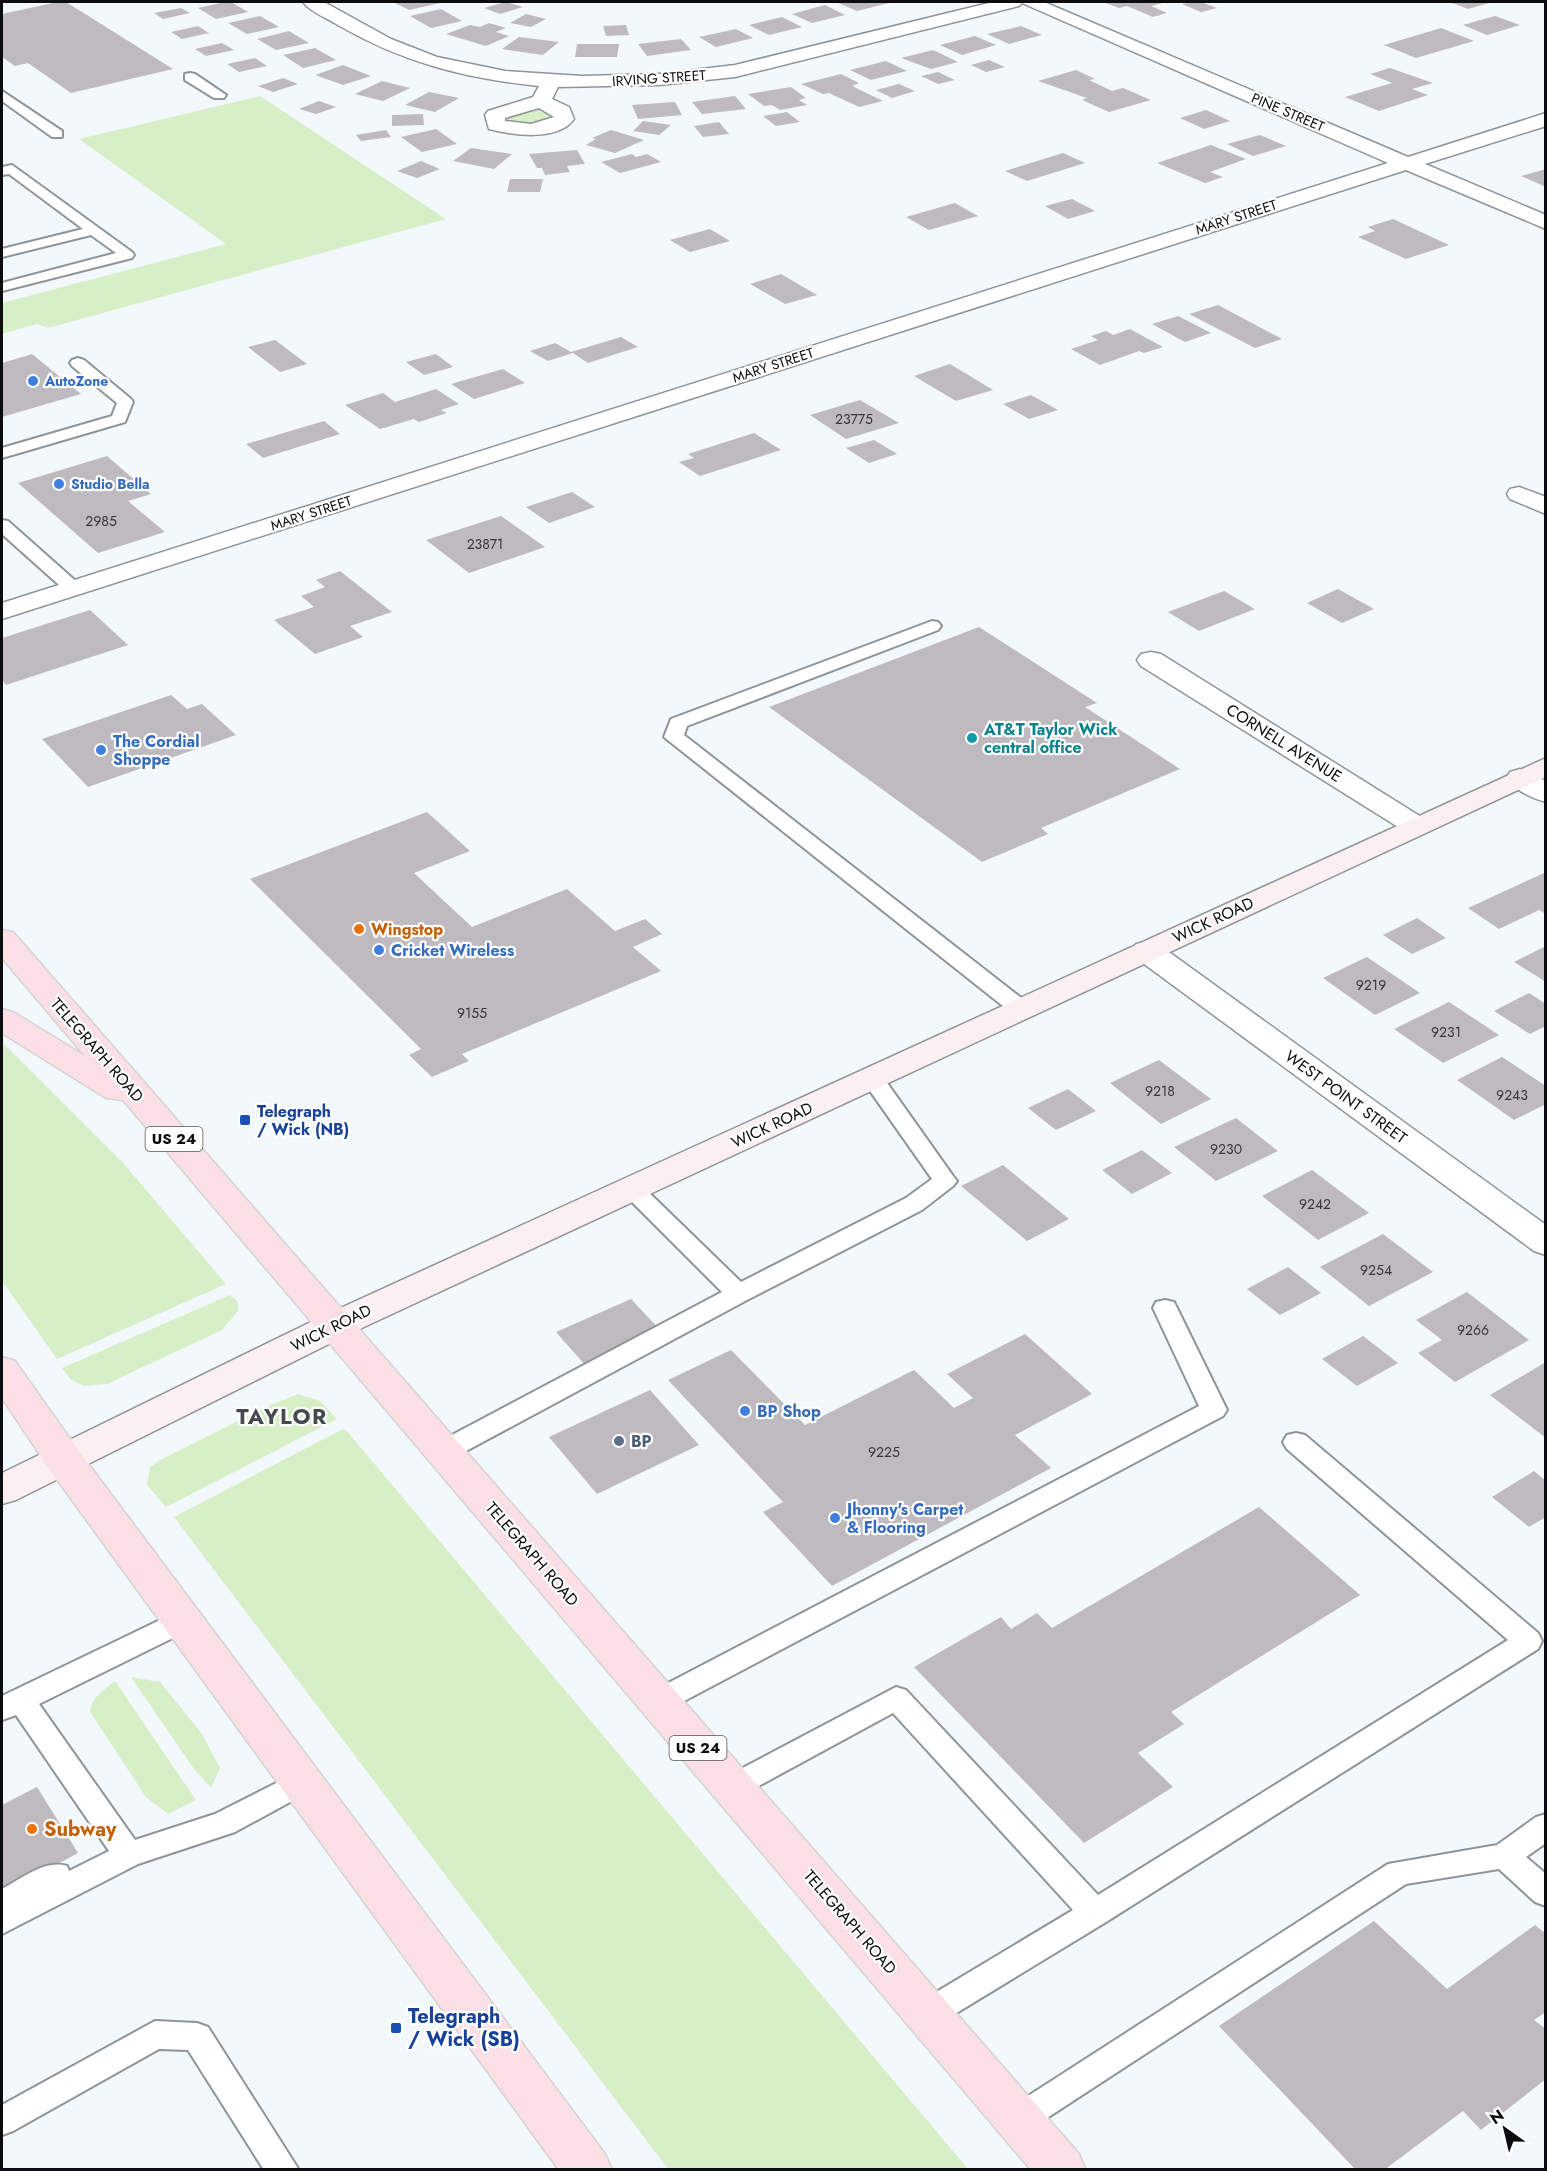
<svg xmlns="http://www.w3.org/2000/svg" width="1547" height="2171" font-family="Jost,sans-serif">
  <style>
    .green { fill: #d6efc6 }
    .building { fill: #bebabf }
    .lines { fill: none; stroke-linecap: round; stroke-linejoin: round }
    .lane-casing { stroke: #8f9499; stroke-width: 4 }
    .street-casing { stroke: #8f9499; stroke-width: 3 }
    .secondary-casing { stroke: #8f9499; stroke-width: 3 }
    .primary-casing { stroke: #d3d3d3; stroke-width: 3 }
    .lane { fill: #fff; fill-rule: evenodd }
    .street { fill: #fff; fill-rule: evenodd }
    .secondary { fill: #fceff2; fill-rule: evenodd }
    .primary { fill: #fadfe4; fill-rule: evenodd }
    .shop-dot { fill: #3f7fe0; stroke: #fff; stroke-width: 2 }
    .culture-dot { fill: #0f9aa8; stroke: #fff; stroke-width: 2 }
    .food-dot { fill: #e8710a; stroke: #fff; stroke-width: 2 }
    .transit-dot { fill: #1a4fb4; stroke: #fff; stroke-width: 2 }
    .service-dot { fill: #5c6f8a; stroke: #fff; stroke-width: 2 }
    .labels { text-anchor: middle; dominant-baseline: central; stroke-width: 4.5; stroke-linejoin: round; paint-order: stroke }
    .far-street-label { font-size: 14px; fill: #0a0c0d; stroke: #fff }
    .far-shop-label { font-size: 14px; font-weight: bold; fill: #366cbe; stroke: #fff; text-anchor: start }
    .number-label { font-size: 14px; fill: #37383a }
    .shield { fill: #fff; stroke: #545556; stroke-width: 1.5 }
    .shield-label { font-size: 15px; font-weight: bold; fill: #0a0c0d }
    .culture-label { font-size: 16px; font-weight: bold; fill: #0d838f; stroke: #fff; text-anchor: start }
    .shop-label { font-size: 16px; font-weight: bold; fill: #366cbe; stroke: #fff; text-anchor: start }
    .street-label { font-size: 16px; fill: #0a0c0d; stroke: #fff }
    .food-label { font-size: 16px; font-weight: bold; fill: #c56008; stroke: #fff; text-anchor: start }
    .transit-label { font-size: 16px; font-weight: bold; fill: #164399; stroke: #fff; text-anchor: start }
    .service-label { font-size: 16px; font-weight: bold; fill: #4e5e75; stroke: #fff; text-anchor: start }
    .near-food-label { font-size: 20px; font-weight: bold; fill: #c56008; stroke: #fff; text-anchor: start }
    .near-transit-label { font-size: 20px; font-weight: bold; fill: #164399; stroke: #fff; text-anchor: start }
    .district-label { font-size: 22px; font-weight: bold; letter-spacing: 1.5px; fill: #454a4e; stroke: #fff }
  </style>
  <rect width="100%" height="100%" fill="#f3f8fd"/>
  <g class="green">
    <path d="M260 96 446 219 48 328 37 324 2 334V303L226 244 79 139Z"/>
    <path d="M537 106 553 115V119L535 127 506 122 504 117Z"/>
    <path d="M2 1042 124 1164 226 1284 57 1359 2 1281Z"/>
    <path d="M230 1295 238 1302V1311L222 1330 107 1384 84 1386 71 1380 62 1368Z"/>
    <path d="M298 1394 320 1401 337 1419 166 1507 147 1485 150 1467 162 1459 266 1407Z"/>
    <path d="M343 1429 346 1430 968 2169H668L174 1517Z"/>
    <path d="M131 1677 160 1682 202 1734 220 1768 211 1788 194 1769Z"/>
    <path d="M115 1681 196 1800 168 1814 146 1797 90 1712C91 1698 104 1690 115 1681Z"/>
  </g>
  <g class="building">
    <path d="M58 2H66L173 69 71 93 28 63 15 66 2 57V14Z"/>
    <path d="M225 2H231L248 12 216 19 198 8Z"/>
    <path d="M393 2H436L440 3 409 10Z"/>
    <path d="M506 2 523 7 500 14 484 8Z"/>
    <path d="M836 2H886L889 3 857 11Z"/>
    <path d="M1111 2H1166L1151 6 1167 13 1153 17 1127 6 1119 8 1106 3Z"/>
    <path d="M1192 2H1201L1217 8 1201 12 1182 4Z"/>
    <path d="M1450 2H1485L1489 3 1468 9Z"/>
    <path d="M825 5 845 15 812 23 792 14Z"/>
    <path d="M181 8 190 13 163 19 154 13Z"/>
    <path d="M441 9 462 21 431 28 410 16Z"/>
    <path d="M526 14 546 19 531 27 510 23Z"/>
    <path d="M260 16 279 27 247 34 228 23Z"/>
    <path d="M1495 16 1520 25 1487 35 1463 25Z"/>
    <path d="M782 17 802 27 769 35 749 25Z"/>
    <path d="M489 23 506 28 496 32 509 36 486 46 446 34 470 25 480 27Z"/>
    <path d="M626 25 629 35 606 36 603 26Z"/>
    <path d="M198 26 209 33 182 39 171 32Z"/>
    <path d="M1021 26 1042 35 1009 44 987 34Z"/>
    <path d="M1441 28 1474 41 1416 58 1384 45Z"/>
    <path d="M736 29 753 38 716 47 699 37Z"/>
    <path d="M289 31 309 43 276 50 257 39Z"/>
    <path d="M975 36 996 45 962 55 940 45Z"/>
    <path d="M519 37 559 42 543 55 502 49Z"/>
    <path d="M681 39 691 50 647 56 638 44Z"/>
    <path d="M222 43 234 50 206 56 195 49Z"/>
    <path d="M577 44H619L617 57H575Z"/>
    <path d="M315 48 336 60 303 68 283 55Z"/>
    <path d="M933 50 958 62 931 69 901 58Z"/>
    <path d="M255 58 267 66 239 72 227 64Z"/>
    <path d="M989 60 1005 67 986 72 971 65Z"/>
    <path d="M886 61 907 71 871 80 850 70Z"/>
    <path d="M343 65 371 76 343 85 315 75Z"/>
    <path d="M1390 68 1433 83 1412 89 1428 95 1379 111 1345 97 1392 83 1370 74Z"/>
    <path d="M1076 70 1095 79 1089 80 1112 91 1123 88 1151 100 1109 112 1082 100 1087 98 1038 81Z"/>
    <path d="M938 72 955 80 938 84 921 76Z"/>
    <path d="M841 74 859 83 852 86 883 101 859 107 829 93 823 94 801 84Z"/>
    <path d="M283 78 298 84 273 92 258 86Z"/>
    <path d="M382 81 410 88 383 101 355 94Z"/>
    <path d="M899 84 915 91 892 98 876 90Z"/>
    <path d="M791 87 806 98 799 100 807 105 780 110 772 105 764 106 748 94Z"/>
    <path d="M429 92 459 98 435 112 405 105Z"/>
    <path d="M735 96 746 109 702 114 692 102Z"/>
    <path d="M319 101 336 107 316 114 299 109Z"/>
    <path d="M675 102 682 115 638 119 632 105Z"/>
    <path d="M1206 110 1230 121 1204 129 1180 118Z"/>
    <path d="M787 112 800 122 776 126 763 116Z"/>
    <path d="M423 114 424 125 392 126V115Z"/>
    <path d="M643 121 671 125 659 135 633 131Z"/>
    <path d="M719 122 729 134 703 137 694 126Z"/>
    <path d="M436 129 457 144 422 152 401 137Z"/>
    <path d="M386 130 391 137 361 141 356 135Z"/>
    <path d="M611 130 644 140 615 153 586 145 596 139 592 138Z"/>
    <path d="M1260 135 1286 146 1253 156 1227 144Z"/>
    <path d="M1211 145 1246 159 1210 172 1223 177 1205 183 1157 163Z"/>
    <path d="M471 148 512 154 494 169 453 161Z"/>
    <path d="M577 150 585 164 567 166 570 172 545 175 542 168H537L529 154Z"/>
    <path d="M1063 153 1085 163 1027 181 1005 171Z"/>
    <path d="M632 154 636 157 647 154 661 162 620 173 601 162Z"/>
    <path d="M421 161 440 169 417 178 397 171Z"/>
    <path d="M1546 169V187L1521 176Z"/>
    <path d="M510 179H543L540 192H507Z"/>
    <path d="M1072 199 1095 211 1068 219 1045 206Z"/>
    <path d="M955 203 978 216 929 230 906 217Z"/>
    <path d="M1393 219 1449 245 1406 259 1358 237 1375 231 1368 227Z"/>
    <path d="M710 229 730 241 690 252 670 240Z"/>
    <path d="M781 274 817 295 785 304 750 284Z"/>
    <path d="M1218 305 1282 339 1255 348 1189 314Z"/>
    <path d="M1178 316 1211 333 1185 342 1152 324Z"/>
    <path d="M1130 329 1163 347 1144 353 1139 351 1100 365 1071 349 1098 340 1091 336 1106 331 1113 335Z"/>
    <path d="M621 337 638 347 588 363 573 353 548 361 530 351 555 343 571 352Z"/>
    <path d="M275 340 307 364 280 372 248 347Z"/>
    <path d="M32 354 81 394 2 417V363Z"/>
    <path d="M436 354 453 367 424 375 406 362Z"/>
    <path d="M950 364 993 390 956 401 914 376Z"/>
    <path d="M503 369 525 383 474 399 451 384Z"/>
    <path d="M436 389 459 404 441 410 447 413 419 422 414 419 380 429 345 405 383 393 395 402Z"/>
    <path d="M1031 395 1058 410 1029 419 1003 404Z"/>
    <path d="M860 400 899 423 846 439 810 415Z"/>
    <path d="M324 421 340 434 263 458 246 444Z"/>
    <path d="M754 433 781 450 700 476 679 462 694 458 688 454Z"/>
    <path d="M874 440 897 454 869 463 846 448Z"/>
    <path d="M107 456 151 494 128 501 165 532 98 553 18 483Z"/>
    <path d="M572 492 595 507 549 523 526 507Z"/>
    <path d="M501 516 545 547 469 573 426 540Z"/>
    <path d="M340 571 392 612 350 626 363 637 315 654 274 620 314 607 301 596 325 587 316 580Z"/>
    <path d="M1338 589 1374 609 1342 623 1307 603Z"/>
    <path d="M1224 591 1255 609 1199 631 1168 612Z"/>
    <path d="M90 610 128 645 6 685 2 680V638Z"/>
    <path d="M979 627 1097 703 1085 707 1180 769 1041 828 1048 834 982 862 769 707Z"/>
    <path d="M171 695 187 709 202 704 236 735 88 787 42 739Z"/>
    <path d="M427 812 470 851 414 873 472 927 567 889 615 931 645 919 662 934 633 947 661 971 462 1054 469 1061 432 1077 409 1055 421 1049 250 879Z"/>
    <path d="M1546 872V914L1539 910 1499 929 1468 908Z"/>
    <path d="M1417 918 1446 938 1412 954 1383 935Z"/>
    <path d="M1546 946V982L1514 962Z"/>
    <path d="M1367 957 1420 993 1375 1015 1323 978Z"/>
    <path d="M1529 993 1546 1004V1026L1530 1034 1494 1011Z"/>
    <path d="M1449 1002 1499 1035 1443 1063 1394 1029Z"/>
    <path d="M1502 1057 1546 1086V1104L1514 1120 1457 1080Z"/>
    <path d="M1159 1060 1211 1099 1161 1124 1110 1083Z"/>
    <path d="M1068 1089 1096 1111 1056 1130 1028 1108Z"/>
    <path d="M1236 1118 1278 1151 1216 1181 1174 1147Z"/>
    <path d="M1142 1150 1172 1173 1132 1194 1102 1170Z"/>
    <path d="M1003 1165 1069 1219 1027 1241 961 1186Z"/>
    <path d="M1312 1170 1369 1213 1318 1240 1262 1196Z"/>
    <path d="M1383 1234 1433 1272 1369 1306 1320 1267Z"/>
    <path d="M1288 1267 1321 1293 1280 1315 1247 1289Z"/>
    <path d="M1467 1292 1529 1340 1455 1382 1418 1353 1442 1340 1416 1320Z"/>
    <path d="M631 1299 661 1331 586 1366 556 1332Z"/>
    <path d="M1025 1334 1092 1394 1015 1435 1051 1468 832 1586 763 1512 783 1502 668 1380 731 1350 805 1425 914 1370 954 1408 973 1398 947 1374Z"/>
    <path d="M1363 1336 1398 1363 1357 1386 1322 1359Z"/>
    <path d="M1546 1362V1438L1490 1395Z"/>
    <path d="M650 1390 699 1445 597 1494 549 1437Z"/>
    <path d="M1534 1471 1546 1481V1517L1529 1527 1492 1497Z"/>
    <path d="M1259 1507 1360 1595 1171 1712 1184 1724 1138 1753 1173 1787 1084 1843 914 1667 1001 1617 1011 1629 1037 1613 1052 1628Z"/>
    <path d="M37 1787 78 1853 2 1894V1805Z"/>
    <path d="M1374 1921 1447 1989 1535 1925 1546 1934V2012L1534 2020 1546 2029V2079L1481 2130 1463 2111 1384 2170H1356L1219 2026Z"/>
  </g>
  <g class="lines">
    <defs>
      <g id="lane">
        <path d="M190 73 195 74 226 95 224 98H214L185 80V74Z"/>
        <path d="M2 91 62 131V137H52L2 101Z"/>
        <path d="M12 165 132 252 134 255 132 258 2 291V283L116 253 91 235 2 257V249L83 229 9 174 2 175V167Z"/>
        <path d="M78 358 84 360 131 399 133 402 125 422 2 458V448L112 416 117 403 72 366 70 363 72 360Z"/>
        <path d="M2 520 8 521 80 585 83 589 80 593H68L2 534Z"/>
        <path d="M932 621 938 622 941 626 938 630 687 726 684 735 1029 1004 1032 1009 1029 1014H1013L664 737 671 719Z"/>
        <path d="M872 1071 880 1073 953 1176 957 1181 953 1186 922 1210 747 1300 453 1458 444 1460 435 1458 431 1451 435 1444 722 1292 624 1194 620 1189 624 1184 632 1181 640 1184 741 1282 906 1198 932 1179 861 1078 864 1073Z"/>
        <path d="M1165 1300 1174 1302 1177 1308 1227 1410 1223 1416 669 1709 659 1712 649 1709 645 1701 649 1693 1199 1406 1153 1308 1156 1302Z"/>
        <path d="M1296 1433 1305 1435 1538 1633 1542 1641 1538 1649 1106 1922 940 2023 929 2027 918 2023 913 2013 918 2003 1073 1910 893 1713 742 1795 732 1799 722 1795 717 1787 722 1779 896 1687 906 1690 1098 1895 1508 1640 1287 1449 1283 1442 1287 1435Z"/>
        <path d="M183 1609 193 1612 197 1620 193 1628 39 1704 135 1840 215 1814 302 1770 312 1774 317 1782 312 1790 235 1832 138 1864 2 1934V1889C21 1879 45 1859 67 1866L69 1871 109 1851 16 1715 2 1720V1696Z"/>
        <path d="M1546 1814V1843L1526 1857 1546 1874V1906L1535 1902 1499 1869 1406 1884 1030 2129 1019 2134 1008 2129 1003 2119 1008 2109 1388 1864 1497 1845 1536 1817Z"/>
        <path d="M155 2021 197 2023 208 2027 299 2170H264L188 2050 159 2049 13 2131 2 2135V2105Z"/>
      </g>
      <g id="street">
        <path d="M303 2H324L391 39 437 57 505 71 582 76 659 74 735 65 993 2H1044L1408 157 1546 113V126L1425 164 1546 215V229L1406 170 2 619V603L1388 163 1022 3 1019 6 735 77 659 85 558 87 552 99 569 107 574 119C558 142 512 135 489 129L485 115 488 111 533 97 539 86C464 78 404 63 338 25 327 18 310 12 303 2ZM539 108 554 117 531 124 505 121V118Z"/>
        <path d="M1519 487 1546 497V514L1510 499 1507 494 1510 489Z"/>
        <path d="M1151 652 1161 654 1426 820 1431 826 1426 832 1416 835 1406 832 1141 666 1137 660 1141 654Z"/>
        <path d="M1520 769 1546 781V802C1532 798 1514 790 1506 778L1510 772Z"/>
        <path d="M1147 942 1158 944 1546 1225V1255L1534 1251 1136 958 1131 951 1136 944Z"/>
      </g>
      <path id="secondary" d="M1546 758V777L349 1334 16 1500 2 1504V1473L323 1316Z"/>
      <g id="primary">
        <path d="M2 930 13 932 1079 2154 1086 2170H1031L123 1100 106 1098 2 1033V1009L13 1012 85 1056 2 958Z"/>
        <path d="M2 1357 15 1361 78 1450 605 2154 612 2170H559L50 1470 2 1398Z"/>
      </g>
    </defs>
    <use href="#lane" class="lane-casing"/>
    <use href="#street" class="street-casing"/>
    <use href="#secondary" class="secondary-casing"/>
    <use href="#primary" class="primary-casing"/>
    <use href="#lane" class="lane"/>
    <use href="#street" class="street"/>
    <use href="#secondary" class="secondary"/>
    <use href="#primary" class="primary"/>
  </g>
  <g class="shop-dot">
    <circle cx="33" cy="381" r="6"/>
    <circle cx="59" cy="484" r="6"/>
    <circle cx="101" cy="750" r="6"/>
    <circle cx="379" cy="950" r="6"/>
    <circle cx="745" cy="1411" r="6"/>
    <circle cx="835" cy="1518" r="6"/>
  </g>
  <circle class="culture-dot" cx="972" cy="738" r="6"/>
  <g class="food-dot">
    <circle cx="359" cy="929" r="6"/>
    <circle cx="32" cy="1829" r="6"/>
  </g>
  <g class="transit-dot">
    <rect x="239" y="1114" width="12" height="12" rx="3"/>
    <rect x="390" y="2022" width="12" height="12" rx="3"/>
  </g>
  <circle class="service-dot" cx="619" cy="1441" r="6"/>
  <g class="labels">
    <g class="far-street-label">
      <text transform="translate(659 78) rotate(-4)">IRVING STREET</text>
      <text transform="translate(1288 112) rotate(23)">PINE STREET</text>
      <text transform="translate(1236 217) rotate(-18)">MARY STREET</text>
      <text transform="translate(773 365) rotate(-18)">MARY STREET</text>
      <text transform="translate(311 513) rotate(-18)">MARY STREET</text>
    </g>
    <g class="far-shop-label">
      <text x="45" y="381">AutoZone</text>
      <text x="71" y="484">Studio Bella</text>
    </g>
    <g class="number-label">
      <text x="854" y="419">23775</text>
      <text x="101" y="521">2985</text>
      <text x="485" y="544">23871</text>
      <text x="1371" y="985">9219</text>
      <text x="472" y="1013">9155</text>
      <text x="1446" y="1032">9231</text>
      <text x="1160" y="1091">9218</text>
      <text x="1512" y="1095">9243</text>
      <text x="1226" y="1149">9230</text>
      <text x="1315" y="1204">9242</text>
      <text x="1376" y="1270">9254</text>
      <text x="1473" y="1330">9266</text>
      <text x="884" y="1452">9225</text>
    </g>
    <g class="shield">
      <rect x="145.5" y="1127" width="57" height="24" rx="4.5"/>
      <rect x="669.5" y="1736" width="57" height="24" rx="4.5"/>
    </g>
    <g class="shield-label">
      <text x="174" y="1139">US 24</text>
      <text x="698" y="1748">US 24</text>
    </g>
    <g class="culture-label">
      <text x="984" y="729">AT&amp;T Taylor Wick<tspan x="984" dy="18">central office</tspan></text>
    </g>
    <g class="shop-label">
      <text x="113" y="741">The Cordial<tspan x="113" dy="18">Shoppe</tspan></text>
      <text x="391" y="950">Cricket Wireless</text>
      <text x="757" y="1411">BP Shop</text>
      <text x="847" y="1509">Jhonny's Carpet<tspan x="847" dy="18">&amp; Flooring</tspan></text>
    </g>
    <g class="street-label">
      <text transform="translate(1284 743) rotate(32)">CORNELL AVENUE</text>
      <text transform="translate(1213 920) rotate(-25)">WICK ROAD</text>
      <text transform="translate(97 1050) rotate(49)">TELEGRAPH ROAD</text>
      <text transform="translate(1346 1097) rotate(36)">WEST POINT STREET</text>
      <text transform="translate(772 1125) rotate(-25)">WICK ROAD</text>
      <text transform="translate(331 1328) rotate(-26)">WICK ROAD</text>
      <text transform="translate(532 1554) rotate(49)">TELEGRAPH ROAD</text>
      <text transform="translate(850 1922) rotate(49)">TELEGRAPH ROAD</text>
    </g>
    <g class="food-label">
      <text x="371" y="929">Wingstop</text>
    </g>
    <g class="transit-label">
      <text x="257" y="1111">Telegraph<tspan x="257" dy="18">/ Wick (NB)</tspan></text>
    </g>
    <g class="service-label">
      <text x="631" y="1441">BP</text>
    </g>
    <g class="near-food-label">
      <text x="44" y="1829">Subway</text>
    </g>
    <g class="near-transit-label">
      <text x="408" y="2016">Telegraph<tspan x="408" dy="23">/ Wick (SB)</tspan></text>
    </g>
    <g class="district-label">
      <text x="282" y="1416">TAYLOR</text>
    </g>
  </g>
  <rect width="1547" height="2171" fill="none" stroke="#0a0c0d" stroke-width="6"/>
  <g transform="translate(1505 2129) rotate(326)" stroke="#ffffff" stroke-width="4.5" paint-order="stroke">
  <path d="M0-4.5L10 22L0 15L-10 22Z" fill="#0a0c0d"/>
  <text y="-9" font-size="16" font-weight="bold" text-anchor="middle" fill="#0a0c0d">N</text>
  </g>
</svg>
